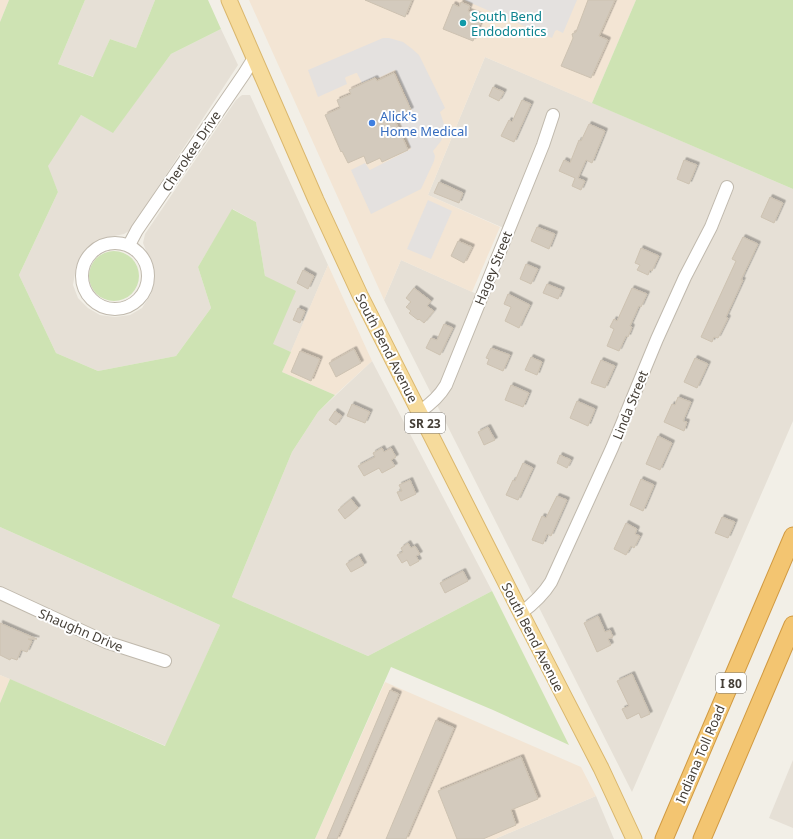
<svg xmlns="http://www.w3.org/2000/svg" width="793" height="839" font-family="'Noto Sans',sans-serif">
  <style>
    .residential { fill: #e6e0d6 }
    .commercial { fill: #f3e5d4 }
    .green { fill: #cee3b3 }
    .parking { fill: #e4e1df }
    .building { fill: #d3cabd; stroke: #cdc2b1; filter: url(#shadow) }
    .lines { fill: none; stroke-linecap: round; stroke-linejoin: round }
    .minor-casing { stroke: #c0b9ad; stroke-width: 14 }
    .major-casing { stroke: #dab76d; stroke-width: 17 }
    .highway-casing { stroke: #d19a42; stroke-width: 19 }
    .minor { stroke: #fff; stroke-width: 12 }
    .major { stroke: #f6db9c; stroke-width: 15 }
    .highway { stroke: #f3c571; stroke-width: 17 }
    .culture-dot { fill: #0f9aa8; stroke: #fff; stroke-width: 1.5 }
    .shop-dot { fill: #3f7fe0; stroke: #fff; stroke-width: 1.5 }
    .labels { text-anchor: middle; dominant-baseline: central; stroke-width: 4; stroke-linejoin: round; paint-order: stroke }
    .shield { fill: #fff; stroke: #7d7973; stroke-width: 1 }
    .shield-label { font-size: 12px; font-weight: bold; fill: #453f37 }
    .culture-label { font-size: 13px; fill: #0d838f; stroke: #fff; text-anchor: start }
    .shop-label { font-size: 13px; fill: #366cbe; stroke: #fff; text-anchor: start }
    .street-label { font-size: 13px; fill: #453f37; stroke: #fff }
  </style>
  <defs>
    <filter id="shadow"><feDropShadow dx="2.5" dy="-2.5" stdDeviation="0" flood-color="#0004"/></filter>
  </defs>
  <rect width="100%" height="100%" fill="#f2efe7"/>
  <g class="residential">
    <path d="M85 0H155L136 48 110 39 94 77 58 64Z"/>
    <path d="M221 29 238 65 129 231 124 234 105 238 95 242 85 250 76 267 73 285 78 298 88 308 100 315 115 317 130 315 142 308 151 294 154 279 153 268 143 243 145 234 236 100 242 95H250L328 265 291 352 273 345 265 276 256 222 233 209 198 267 211 308 176 356 98 371 56 353 19 275 58 192 47 166 81 115 113 132 171 54Z"/>
    <path d="M485 57 793 189V421L632 792 384 300 401 260 488 299 515 233 428 195Z"/>
    <path d="M372 361 492 591 368 656 232 597 292 452 318 412Z"/>
    <path d="M0 527 220 625 166 746 0 675Z"/>
    <path d="M793 760V828L769 818Z"/>
    <path d="M596 796 614 839H495Z"/>
  </g>
  <g class="commercial">
    <path d="M0 0H9L0 22Z"/>
    <path d="M249 0H636L592 103 485 57 428 195 500 227 472 292 401 260 384 300Z"/>
    <path d="M328 265 372 361 335 395 282 372Z"/>
    <path d="M0 675 10 679 0 703Z"/>
    <path d="M385 682 581 767 596 796 495 839H315Z"/>
  </g>
  <g class="green">
    <path d="M9 0H85L58 64 93 77 110 39 136 48 155 0H208L221 29 171 54 113 133 81 115 48 166 58 192 19 275 56 353 98 371 176 356 211 308 198 267 232 209 256 222 265 276 296 291 273 344 291 352 282 372 335 395 318 412 292 452 232 597 368 656 492 591 569 745 493 710 391 667 315 839H0V703L10 679 165 746 220 625 0 527V22Z"/>
    <path d="M636 0H793V189L592 103Z"/>
    <circle cx="114" cy="276" r="25"/>
  </g>
  <g class="parking">
    <path d="M464 0H577L563 33 557 30 555 31 552 38Z"/>
    <path d="M383 38H389L403 42 411 48 419 55 445 108 440 112 444 124 445 132 441 141 433 151 435 156 434 161 421 189 371 214 351 170 365 163 369 169 370 170 411 149 400 123 411 117 413 113 395 70 378 78 375 77 362 83 357 73H356L346 77 345 78 347 84 318 97 308 70Z"/>
    <path d="M428 200 452 211 431 259 407 249Z"/>
  </g>
  <g class="building">
    <path d="M365 0H412L405 17Z"/>
    <path d="M588 0H615L599 36 608 40 591 78 561 66 573 38 572 34 576 32Z"/>
    <path d="M461 2 470 6 468 11 483 17 473 41 443 29 453 4 459 7Z"/>
    <path d="M394 73 411 110 404 113 406 118 396 123 408 150 382 162 380 158 367 164 364 156 348 163 342 151 341 152 325 115 340 108 337 100 351 94 349 90 375 78 377 81Z"/>
    <path d="M493 87 504 92 499 101 489 96Z"/>
    <path d="M522 100 531 104 514 142 501 136 509 120 512 122Z"/>
    <path d="M589 124 605 131 592 163 586 160 578 178 585 181 581 190 572 186 575 178 559 171 564 160 570 163 579 140 581 141Z"/>
    <path d="M684 160 697 165 689 184 677 179Z"/>
    <path d="M439 182 463 193 459 203 434 193Z"/>
    <path d="M770 197 783 203 774 223 761 217Z"/>
    <path d="M537 227 555 234 549 249 531 241Z"/>
    <path d="M743 237 758 244 741 280H743L726 317 728 318 718 338 714 337 712 342 701 337 736 261 732 259Z"/>
    <path d="M458 241 472 247 464 263 451 256Z"/>
    <path d="M641 248 659 256 652 271 650 270 648 275 637 270 640 265 635 263Z"/>
    <path d="M526 264 538 269 531 284 520 279Z"/>
    <path d="M303 270 314 276 308 289 297 283Z"/>
    <path d="M547 284 562 290 558 299 543 293Z"/>
    <path d="M414 288 431 301 427 306 434 311 424 323 419 319 418 320 409 313 411 311 406 307 411 302 406 298Z"/>
    <path d="M632 288 647 294 641 307 639 306 630 326 632 327 628 337 626 336 619 351 607 346 614 329 610 327 614 319 617 321Z"/>
    <path d="M508 294 530 305 519 328 505 321 511 307 504 304Z"/>
    <path d="M298 308 305 311 300 323 293 320Z"/>
    <path d="M444 324 453 328 440 355 426 348 431 338 437 340Z"/>
    <path d="M491 348 510 355 503 371 487 364 489 359 486 358Z"/>
    <path d="M354 349 361 363 336 377 329 363Z"/>
    <path d="M300 351 320 359 311 381 291 372Z"/>
    <path d="M531 357 542 362 537 375 525 370Z"/>
    <path d="M695 358 708 364 697 388 684 382Z"/>
    <path d="M601 360 615 366 605 388 591 383Z"/>
    <path d="M511 385 529 393 523 407 505 400Z"/>
    <path d="M678 397 691 402 683 421 687 422 684 431 664 422 672 404 675 405Z"/>
    <path d="M577 401 595 409 588 426 570 418Z"/>
    <path d="M352 404 370 412 365 423 347 416Z"/>
    <path d="M335 411 342 416 336 425 329 420Z"/>
    <path d="M488 427 495 440 484 445 478 432Z"/>
    <path d="M658 436 672 443 660 470 646 464Z"/>
    <path d="M382 448 384 452 391 448 396 457 391 460 395 466 382 473 379 468 364 476 358 466 375 457 373 453Z"/>
    <path d="M560 455 571 460 567 468 557 463Z"/>
    <path d="M523 463 533 468 518 500 506 495 513 480 515 481Z"/>
    <path d="M641 479 654 485 643 511 630 505Z"/>
    <path d="M410 480 416 494 401 501 397 492 402 491 399 485Z"/>
    <path d="M557 496 567 500 551 536 547 534 543 544 532 540 542 516 546 518Z"/>
    <path d="M351 499 358 508 345 519 338 510Z"/>
    <path d="M722 517 735 522 728 538 715 533Z"/>
    <path d="M626 523 637 529 635 534 640 536 634 548 631 546 626 555 614 549Z"/>
    <path d="M408 543 411 548 415 546 420 554 416 556 419 561 410 566 407 560 402 563 397 555 403 552 401 548Z"/>
    <path d="M359 556 364 565 351 572 346 564Z"/>
    <path d="M463 571 468 581 445 593 440 583Z"/>
    <path d="M598 616 605 632 610 630 613 637 608 639 611 645 597 652 584 623Z"/>
    <path d="M0 623 37 639H28L32 641 27 652 21 650 17 660 11 658 10 660 0 655Z"/>
    <path d="M632 674 650 714 641 718 639 713 627 719 622 709 629 706 617 681Z"/>
    <path d="M390 690 399 694 337 839H327Z"/>
    <path d="M436 720 454 728 406 839H386Z"/>
    <path d="M521 757 538 799 511 810 516 825 483 839H457L438 791Z"/>
  </g>
  <g class="lines">
    <defs>
      <g id="minor">
        <circle cx="115" cy="276" r="33"/>
        <path d="M129 245 137 230 244 74 254 58"/>
        <path d="M419 412C431 404 439 397 446 385L543 145 553 115"/>
        <path d="M0 593 106 642 165 661"/>
        <path d="M521 613C533 604 543 595 551 582L612 448 657 339 685 277 711 227 727 187"/>
      </g>
      <path id="major" d="M229 0 316 200 360 295 521 613 601 768 634 839"/>
      <g id="highway">
        <path d="M664 839 793 536"/>
        <path d="M702 839 793 625"/>
      </g>
    </defs>
    <use href="#minor" class="minor-casing"/>
    <use href="#major" class="major-casing"/>
    <use href="#highway" class="highway-casing"/>
    <use href="#minor" class="minor"/>
    <use href="#major" class="major"/>
    <use href="#highway" class="highway"/>
  </g>
  <circle class="culture-dot" cx="463" cy="23" r="4"/>
  <circle class="shop-dot" cx="372" cy="123" r="4"/>
  <g class="labels">
    <g class="shield">
      <rect x="405" y="413" width="40" height="20" rx="3"/>
      <rect x="716" y="673" width="30" height="20" rx="3"/>
    </g>
    <g class="shield-label">
      <text x="425" y="423">SR 23</text>
      <text x="731" y="683">I 80</text>
    </g>
    <g class="culture-label">
      <text x="471" y="16">South Bend<tspan x="471" dy="15">Endodontics</tspan></text>
    </g>
    <g class="shop-label">
      <text x="380" y="116">Alick's<tspan x="380" dy="15">Home Medical</tspan></text>
    </g>
    <g class="street-label">
      <text transform="translate(191 151) rotate(-56)">Cherokee Drive</text>
      <text transform="translate(493 268) rotate(-68)">Hagey Street</text>
      <text transform="translate(387 348) rotate(63)">South Bend Avenue</text>
      <text transform="translate(630 405) rotate(-68)">Linda Street</text>
      <text transform="translate(81 630) rotate(23)">Shaughn Drive</text>
      <text transform="translate(533 637) rotate(63)">South Bend Avenue</text>
      <text transform="translate(700 754) rotate(-67)">Indiana Toll Road</text>
    </g>
  </g>
</svg>
